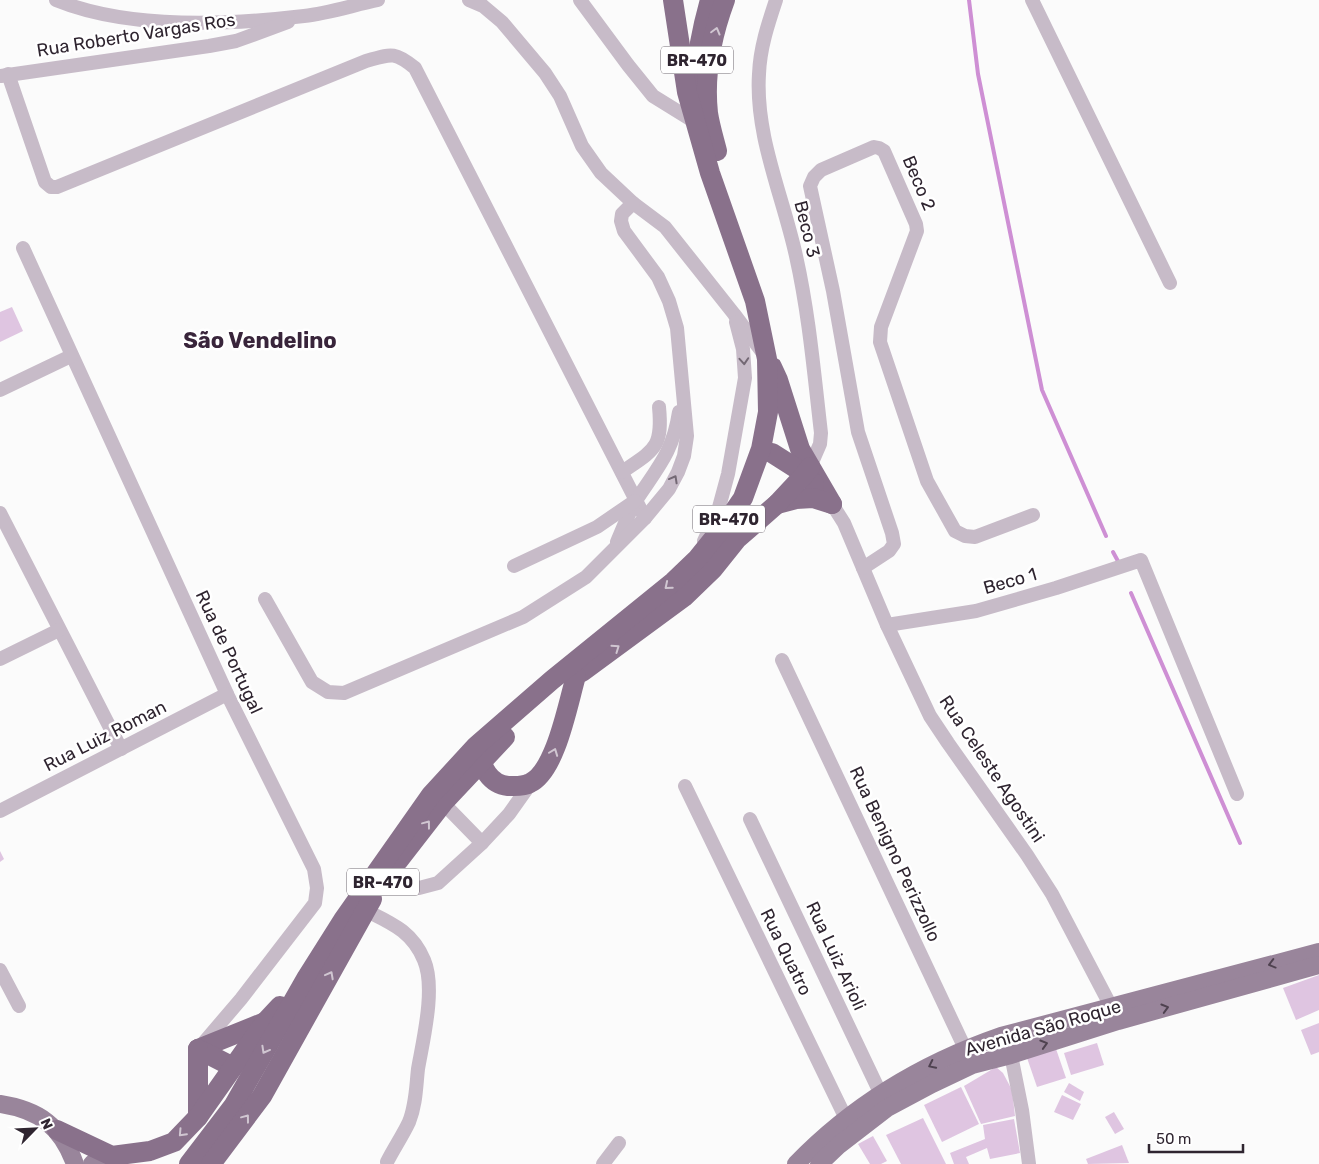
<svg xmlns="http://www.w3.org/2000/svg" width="1319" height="1164" font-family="Rubik,sans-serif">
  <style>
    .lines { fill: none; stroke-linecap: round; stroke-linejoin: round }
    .stream { stroke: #ce8fd4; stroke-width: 4 }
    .building { fill: #dfc5e1 }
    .minor { stroke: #c7bbc8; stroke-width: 14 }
    .major { stroke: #99859b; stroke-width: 18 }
    .highway { stroke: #89718b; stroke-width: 20 }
    .oneway { stroke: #d0c6d1 }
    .oneway2 { stroke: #736874 }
    .oneway3 { stroke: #4f4250 }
    .labels { text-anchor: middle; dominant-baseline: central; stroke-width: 5; stroke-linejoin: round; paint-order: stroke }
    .shield { fill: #fff; stroke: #6d666e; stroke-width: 1 }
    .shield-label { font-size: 16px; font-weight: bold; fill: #2f2530 }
    .street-label { font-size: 18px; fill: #2f2530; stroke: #fff }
    .district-label { font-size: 22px; font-weight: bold; fill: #39253b; stroke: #fff }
  </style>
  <rect width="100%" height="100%" fill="#fbfbfb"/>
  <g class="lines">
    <g class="stream">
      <path d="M969 0 978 74 1042 390 1106 536"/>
      <path d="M1113 552 1119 563"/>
      <path d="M1131 593 1240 843"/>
    </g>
  </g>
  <g class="building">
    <path d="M12 307 23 331 0 342V312Z"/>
    <path d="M0 851 4 859 0 862Z"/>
    <path d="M1319 975V1010L1296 1020 1283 988Z"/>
    <path d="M1319 1023V1052L1311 1055 1301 1030Z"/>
    <path d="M1097 1043 1104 1065 1071 1075 1064 1053Z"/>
    <path d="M1055 1046 1066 1078 1037 1087 1026 1055Z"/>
    <path d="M996 1067 1003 1073 1012 1090 1015 1116 981 1124 964 1086Z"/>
    <path d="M1069 1083 1084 1092 1080 1101 1064 1092Z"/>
    <path d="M961 1087 979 1124 942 1142 924 1105Z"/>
    <path d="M1062 1095 1081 1104 1073 1120 1054 1112Z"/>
    <path d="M1114 1112 1124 1129 1115 1134 1105 1117Z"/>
    <path d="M923 1118 946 1164H901L886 1135Z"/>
    <path d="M1014 1119 1020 1153 990 1159 987 1148 966 1157 969 1164H954L950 1153 985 1139 983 1125Z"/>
    <path d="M873 1136 887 1161 881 1164H870L858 1144Z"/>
    <path d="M1122 1145 1129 1163 1088 1164 1086 1159Z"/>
  </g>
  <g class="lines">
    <g class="minor">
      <path d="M56 0C127 29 228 25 304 16 329 13 354 5 378 0"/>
      <path d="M469 0 483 6 502 22 545 73 560 96 582 146 601 173 633 203 665 227 734 314 763 353"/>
      <path d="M580 0 628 65 653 96 695 122"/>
      <path d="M776 0C768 24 760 48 759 74 755 136 783 196 796 256 809 314 814 373 821 433L820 444 810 467"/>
      <path d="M1032 0 1170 283"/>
      <path d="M8 74 45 182 51 187H57L366 61C391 54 394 51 415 68L645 518"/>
      <path d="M1 76 209 46 236 41 288 22"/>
      <path d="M23 248 227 694 314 869 317 888 315 903 241 999 200 1047"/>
      <path d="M0 390 71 356"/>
      <path d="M622 472C654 450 663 448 659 407"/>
      <path d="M832 504 844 523 887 625 930 716 948 743 1027 855 1052 894 1116 1016"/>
      <path d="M0 513 121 749"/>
      <path d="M704 541 718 511 728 474 745 378 743 349 736 322"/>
      <path d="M617 542C623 528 629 512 637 499 658 467 673 452 679 412"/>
      <path d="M514 566 597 527 635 501"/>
      <path d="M863 568 889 551 894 544 892 533 858 432 833 291 810 186 814 177 821 170 874 147 879 148 884 151 916 224 917 231 881 327 880 342 927 481 955 531 965 536 975 537 1033 515"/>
      <path d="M265 599 312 682 328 692 344 693 523 617 586 577 645 518 669 489 678 472 684 456 687 436 677 328 669 301 658 277 624 231 621 221 622 214 633 203"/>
      <path d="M887 625 976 611 1056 588 1141 560 1237 794"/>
      <path d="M0 659 59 630"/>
      <path d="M782 660 969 1057"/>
      <path d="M685 786 850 1127"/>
      <path d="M443 803 482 843"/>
      <path d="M0 811 227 694"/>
      <path d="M750 819 885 1103"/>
      <path d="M387 875 419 888 438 883 482 843 509 814 531 783"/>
      <path d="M365 910C391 923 412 931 424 960 436 988 423 1040 418 1069 416 1087 416 1105 409 1122 403 1135 394 1148 387 1162"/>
      <path d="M0 970 19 1006"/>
      <path d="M1011 1055 1022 1110 1029 1164"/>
      <path d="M603 1164 619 1143"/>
    </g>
    <g class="major">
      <path d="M0 1104C39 1110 61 1126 75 1164"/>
      <path d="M92 1164 98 1159 112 1156 118 1160"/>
      <path d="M796 1164C853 1105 923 1063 1001 1036L1319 952"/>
      <path d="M819 1164 839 1145 887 1108 932 1084 972 1065 1011 1055 1118 1021 1319 965"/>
    </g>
    <g class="highway">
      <path d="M695 82C697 54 702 28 710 0"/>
      <path d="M717 151C714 139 710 126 708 113 704 76 712 35 725 0"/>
      <path d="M772 367 778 380 800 449 832 504"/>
      <path d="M772 453 805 474 814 484"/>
      <path d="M777 504 796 499 813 498 832 504"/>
      <path d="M582 672 684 597 713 569 737 539 777 504 805 474 810 467"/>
      <path d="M478 751C482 767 489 784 508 786 515 786 523 787 530 783 556 771 568 703 576 676"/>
      <path d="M398 861 443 803 505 737"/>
      <path d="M198 1049 265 1022"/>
      <path d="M198 1049 233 1067"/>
      <path d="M198 1117V1049"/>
      <path d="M57 1130 112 1156 150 1151 174 1142 198 1117 265 1022 280 1006"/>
      <path d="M189 1164 234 1105 307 977 343 920 431 795 476 746 552 680 673 582 697 559 726 523 743 498 761 449 768 412 767 359 755 301 710 173 687 92 673 0"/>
      <path d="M211 1164 262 1096 372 899"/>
    </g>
  </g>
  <defs><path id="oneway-chevron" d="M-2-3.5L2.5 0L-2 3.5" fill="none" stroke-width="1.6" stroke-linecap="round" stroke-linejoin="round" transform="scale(1.25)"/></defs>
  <g class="oneway">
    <use href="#oneway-chevron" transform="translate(716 31) rotate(-75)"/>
    <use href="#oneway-chevron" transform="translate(668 586) rotate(140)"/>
    <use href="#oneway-chevron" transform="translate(616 648) rotate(-35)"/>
    <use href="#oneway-chevron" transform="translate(554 752) rotate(-69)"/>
    <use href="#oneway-chevron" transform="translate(427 824) rotate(-53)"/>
    <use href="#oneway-chevron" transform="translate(330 975) rotate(-62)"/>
    <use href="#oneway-chevron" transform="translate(265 1050) rotate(119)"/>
    <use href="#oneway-chevron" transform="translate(246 1118) rotate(-53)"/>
    <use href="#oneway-chevron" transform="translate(182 1133) rotate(133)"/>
  </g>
  <g class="oneway2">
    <use href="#oneway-chevron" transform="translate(744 361) rotate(86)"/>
    <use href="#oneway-chevron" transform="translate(674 479) rotate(-61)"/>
  </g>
  <g class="oneway3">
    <use href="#oneway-chevron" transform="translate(1272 964) rotate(165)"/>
    <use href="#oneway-chevron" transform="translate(1165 1008) rotate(-16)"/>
    <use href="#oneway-chevron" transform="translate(1044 1044) rotate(-17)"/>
    <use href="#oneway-chevron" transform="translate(932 1065) rotate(154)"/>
  </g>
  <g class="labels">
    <g class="shield">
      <rect x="661" y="46.5" width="72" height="27" rx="4"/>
      <rect x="693" y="505.5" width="72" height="27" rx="4"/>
      <rect x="347" y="868.5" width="72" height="27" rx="4"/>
    </g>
    <g class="shield-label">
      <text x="697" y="60">BR-470</text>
      <text x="729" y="519">BR-470</text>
      <text x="383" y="882">BR-470</text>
    </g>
    <g class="street-label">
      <text transform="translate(136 35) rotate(-9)">Rua Roberto Vargas Ros</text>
      <text transform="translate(919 183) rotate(67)">Beco 2</text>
      <text transform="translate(807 229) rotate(76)">Beco 3</text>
      <text transform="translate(1010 581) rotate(-16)">Beco 1</text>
      <text transform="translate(229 652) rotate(65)">Rua de Portugal</text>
      <text transform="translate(105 736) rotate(-27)">Rua Luiz Roman</text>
      <text transform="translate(992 769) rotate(56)">Rua Celeste Agostini</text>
      <text transform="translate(895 854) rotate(65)">Rua Benigno Perizzollo</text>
      <text transform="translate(786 952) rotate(64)">Rua Quatro</text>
      <text transform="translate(836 956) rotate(65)">Rua Luiz Arioli</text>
      <text transform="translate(1043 1028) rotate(-16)">Avenida São Roque</text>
    </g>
    <g class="district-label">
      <text x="260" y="340">São Vendelino</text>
    </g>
  </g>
  <g transform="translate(35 1129) rotate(66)" stroke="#ffffff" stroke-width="4" paint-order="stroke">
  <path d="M0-4L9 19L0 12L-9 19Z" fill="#2f2530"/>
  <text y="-8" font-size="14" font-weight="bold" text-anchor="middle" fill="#2f2530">N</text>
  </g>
  <path d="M1149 1144v8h94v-8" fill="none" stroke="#2f2530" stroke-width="2.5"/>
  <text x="1156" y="1144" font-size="15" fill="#2f2530" stroke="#ffffff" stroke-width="4" paint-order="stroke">50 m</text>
</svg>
